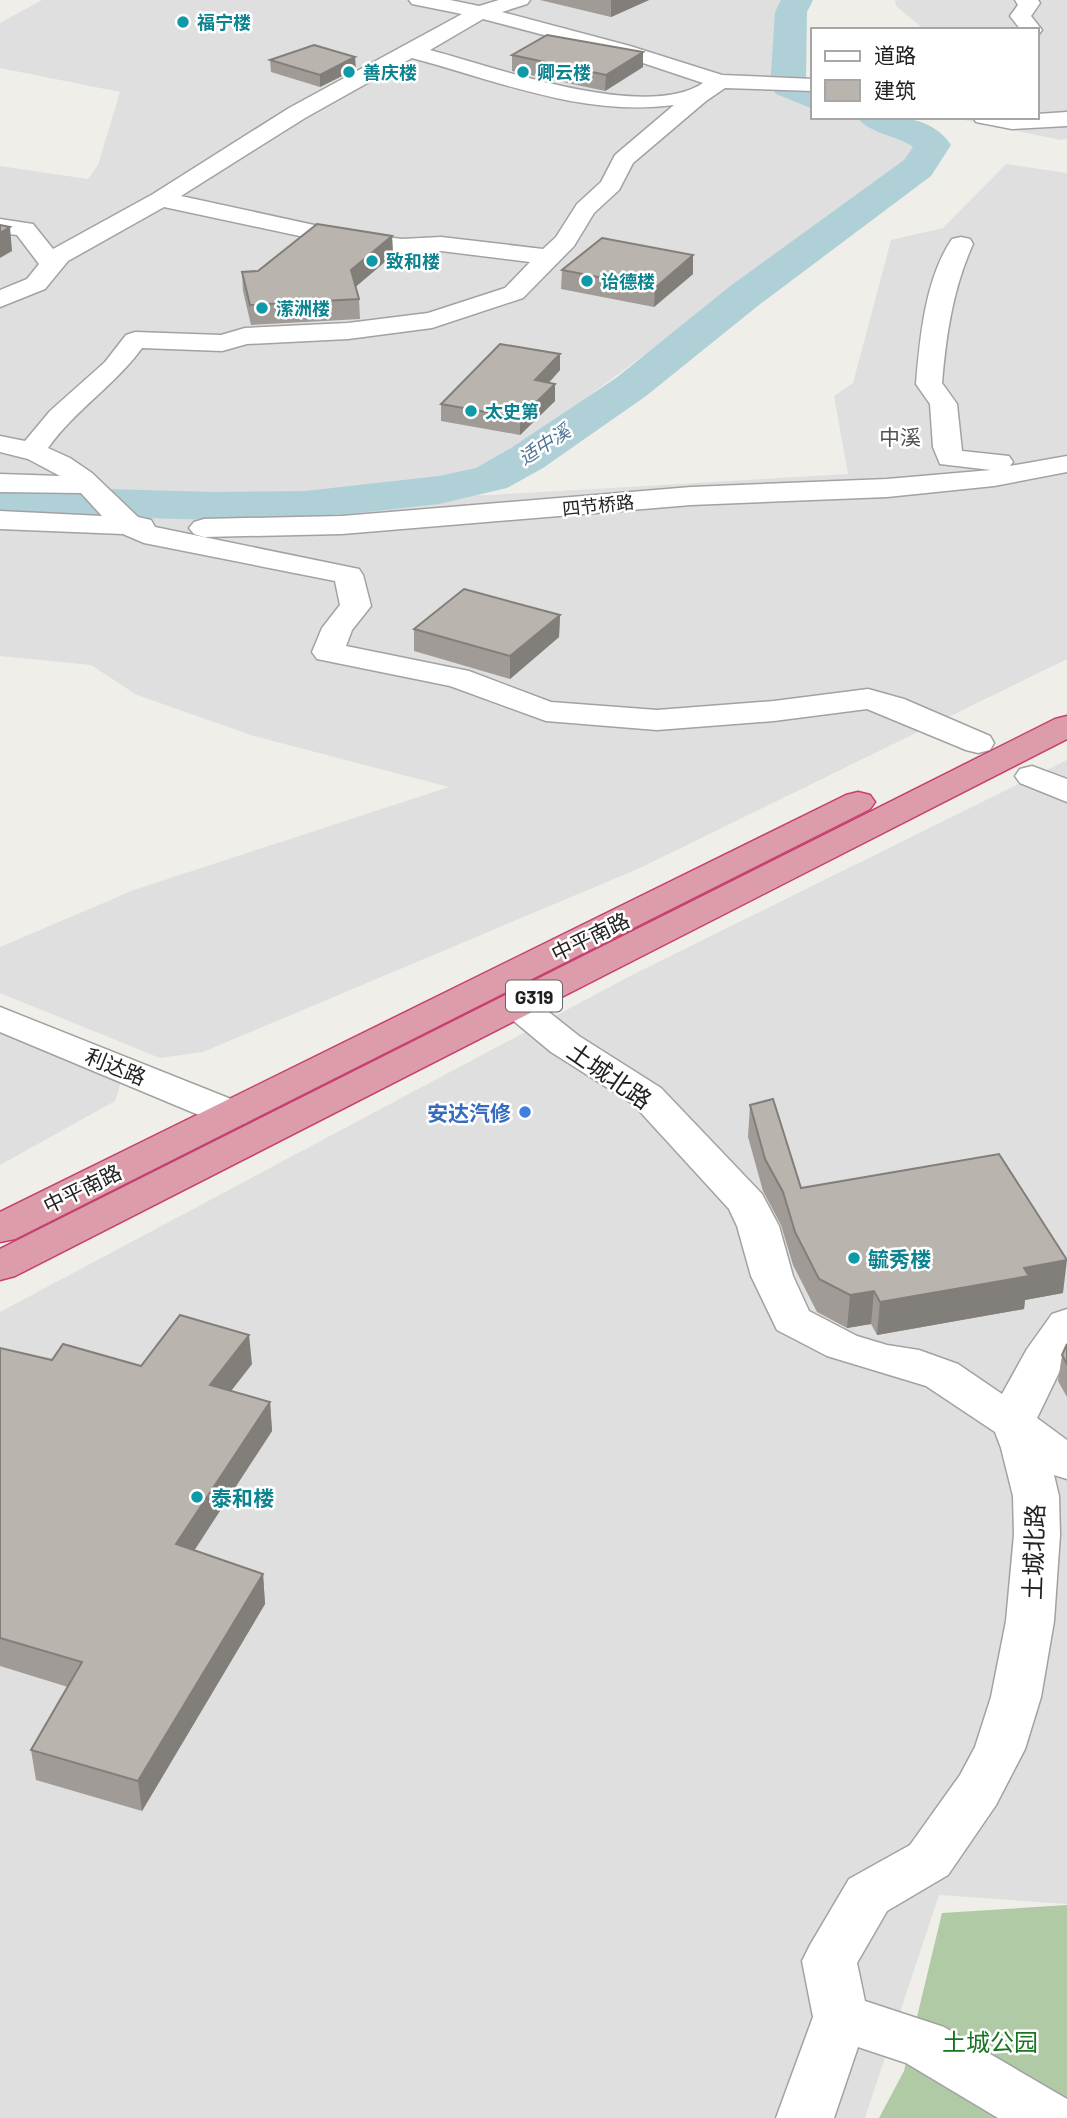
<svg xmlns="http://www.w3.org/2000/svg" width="1067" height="2118" font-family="Barlow,'Noto Sans SC',sans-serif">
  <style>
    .residential { fill: #dfdfdf }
    .forest { fill: #afcaa4 }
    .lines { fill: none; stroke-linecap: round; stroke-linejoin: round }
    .river { fill: #b0d0d8; fill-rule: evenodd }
    .minor-casing { stroke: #a2a2a2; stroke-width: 3 }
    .highway-casing { stroke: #c63f6f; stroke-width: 3 }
    .minor { fill: #fff; fill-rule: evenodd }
    .highway { fill: #dd9ca9; fill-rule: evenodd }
    .wall { fill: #a09b96 }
    .shaded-wall { fill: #827e7a }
    .building { fill: #bab4af; stroke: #827e7a; stroke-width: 2 }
    .culture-dot { fill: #0f9aa8; stroke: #fff; stroke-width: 2.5 }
    .shop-dot { fill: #3f7fe0; stroke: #fff; stroke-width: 2.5 }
    .labels { text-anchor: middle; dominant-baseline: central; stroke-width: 5; stroke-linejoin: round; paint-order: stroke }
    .far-culture-label { font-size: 18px; font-weight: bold; fill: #0d838f; stroke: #fff; text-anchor: start }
    .far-street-label { font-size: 18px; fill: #212121; stroke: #fff }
    .far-water-label { font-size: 19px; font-style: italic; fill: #527597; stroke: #fff }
    .shield { fill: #fff; stroke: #646464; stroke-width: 2 }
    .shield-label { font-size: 19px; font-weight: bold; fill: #212121 }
    .far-quarter-label { font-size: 21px; fill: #545454; stroke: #fff }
    .street-label { font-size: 21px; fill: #212121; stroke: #fff }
    .shop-label { font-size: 21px; font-weight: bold; fill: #366cbe; stroke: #fff; text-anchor: end }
    .culture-label { font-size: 21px; font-weight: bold; fill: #0d838f; stroke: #fff; text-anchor: start }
    .near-street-label { font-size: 24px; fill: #212121; stroke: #fff }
    .near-park-label { font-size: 24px; fill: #1a7521; stroke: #fff }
  </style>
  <rect width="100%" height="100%" fill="#f0eee9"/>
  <g class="residential">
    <path d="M42 0H795L791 12 788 87 813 99V117H853L922 149 490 469 374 492 285 498 489 495 848 474 834 396 853 383 891 240 943 228 1006 164 1067 173V659L640 868 203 1052 160 1058 0 993V947L134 890 449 787 254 736 137 695 91 665 0 656V502L128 501 0 491V166L88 179 98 165 120 92 0 68V23Z"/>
    <path d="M895 0H1067V139L1060 140 950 117H1037V30H917L920 26 896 6Z"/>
    <path d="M1067 760V1904L939 1895 865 2118H0V1312L634 974Z"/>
    <path d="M0 1031 122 1079 115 1101 0 1165Z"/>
  </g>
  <path class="forest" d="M1067 1905V2118H879L904 2071 942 1913Z"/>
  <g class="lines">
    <g class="river">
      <path d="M781 0H813L807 12 806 82 813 85V109L776 94 770 87 775 12Z"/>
      <path d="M857 117C892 117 929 113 951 145L931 176 759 305 646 396 543 468 507 488 439 504 305 519 215 520 0 514V486L215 492 305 491 439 476 476 468 511 448 616 378 729 287 904 160 913 147C897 135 869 134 857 117Z"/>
    </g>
    <defs>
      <g id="minor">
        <path d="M409 0H450L479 6 499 0H530L527 4 502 12 630 46 722 75 813 79V91L725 88 706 101 633 163 619 190 594 213 574 246 523 298 432 328 348 339 247 344 222 351 142 348C114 386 75 410 48 448L70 458 92 473 138 517 151 520 155 527 359 569 363 575 371 606 352 630 346 646 469 671 551 702 657 710 774 701 868 689 904 699 990 736 994 743 990 750 978 753 966 750 867 709 774 721 657 730 546 721 450 686 317 659 312 652 322 628 340 605 335 581 144 543 123 534 0 529V511L102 516 81 493 0 492V474L60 476 28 459 0 452V436L25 441 50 411 105 362 126 335 135 332 221 335 245 328 348 323 428 313 505 288 530 262 441 251 402 253 351 247 164 207 68 261 45 289 0 307V290L27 279 39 264 17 235 0 233V219L33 224 53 249 153 194 289 108 462 14 412 4ZM483 19 616 54 703 83C645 122 494 67 430 50ZM412 58C498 81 583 117 674 105L615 155 601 182 577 204 556 237 543 249 441 237 402 239 351 233 181 196 305 118Z"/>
        <path d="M1015 0H1038L1040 3 1031 16 1042 30 1039 34 1037 30H1021L1010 16 1018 5Z"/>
        <path d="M1067 112V126L1012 129 976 122 973 117H1037V114Z"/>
        <path d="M961 237 970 239 973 244C953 288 946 335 942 383L957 404 962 451 1009 456 1013 462 1010 466 1067 456V472L994 486 887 497 691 505 342 534 204 537 194 534 189 528 194 522 204 519 342 516 691 487 887 479 991 470 940 464 933 447 930 404 916 384C920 337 925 279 952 239Z"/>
        <path d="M1032 766 1067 779V802L1020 783 1015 776 1020 769Z"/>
        <path d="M517 994 530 997 579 1036 661 1088 762 1194 779 1226 793 1276 809 1311 857 1336 887 1345 919 1350 958 1364 1002 1394 1027 1349 1052 1314 1067 1309V1356L1037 1418 1067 1440V1479L1054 1475 1059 1496 1060 1535 1054 1621 1041 1697 1025 1749 996 1805 948 1875 887 1911 857 1963 865 2001 944 2027 1067 2099V2118H998L906 2063 858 2047 834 2118H776L813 2017 802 1961 810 1945 849 1879 910 1845 960 1775 975 1747 991 1697 1006 1621 1014 1535 1013 1496 1001 1448 995 1432 926 1386 827 1356 777 1330 751 1276 737 1226 729 1209 633 1104 551 1052 504 1013 498 1005 504 997Z"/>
        <path d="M0 1007 246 1105 252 1114 246 1123 232 1126 218 1123 0 1032Z"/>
      </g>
      <g id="highway">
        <path d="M1067 716V739L15 1276 0 1280V1249L1055 719Z"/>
        <path d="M858 792 870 795 875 802 870 809 15 1239 0 1242V1212L846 795Z"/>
      </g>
    </defs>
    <use href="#minor" class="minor-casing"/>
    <use href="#highway" class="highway-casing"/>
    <use href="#minor" class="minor"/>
    <use href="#highway" class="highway"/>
  </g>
  <g class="wall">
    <path d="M540 0H649L611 17Z"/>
    <path d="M643 52V67L605 91 512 71V55Z"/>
    <path d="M270 60 356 69 320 87 271 72Z"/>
    <path d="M392 236 393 255 356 286 359 299 360 319 251 325 243 291 242 272 258 271Z"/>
    <path d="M693 255V274L654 307 561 289 562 270Z"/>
    <path d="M560 354V370L549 383 555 401 520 435 441 421V404Z"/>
    <path d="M560 615 559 637 510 679 414 651V629Z"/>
    <path d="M750 1105 801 1188 1063 1293 1025 1300 1024 1309 877 1335 871 1324 847 1328 817 1312 793 1265 781 1225 763 1191 748 1137Z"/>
    <path d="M1067 1344V1397L1058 1381 1062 1355Z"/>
    <path d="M0 1348 52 1360 141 1366 252 1364 231 1391 270 1402 272 1431 194 1550 263 1574 265 1604 142 1811 36 1780 31 1750 68 1687 0 1666Z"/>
  </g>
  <g class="shaded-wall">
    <path d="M611 0H649L611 17Z"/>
    <path d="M643 52V67L605 91 606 75Z"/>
    <path d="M355 57 356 69 320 87V75Z"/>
    <path d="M0 226 10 227 12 251 0 258Z"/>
    <path d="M392 236 393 255 352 290 351 270Z"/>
    <path d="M693 255V274L654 307 655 288Z"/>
    <path d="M560 354V370L535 397V380Z"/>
    <path d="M555 384V401L520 435V418Z"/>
    <path d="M560 615 559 637 510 679V656Z"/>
    <path d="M1067 1260 1063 1293 1025 1300 1024 1309 877 1335 880 1302 1024 1268Z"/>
    <path d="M874 1291 871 1324 847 1328 850 1295Z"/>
    <path d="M249 1335 252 1364 213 1414 210 1385Z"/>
    <path d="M270 1402 272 1431 179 1574 176 1544Z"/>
    <path d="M263 1574 265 1604 142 1811 138 1781Z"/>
  </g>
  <g class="building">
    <path d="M547 35 643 52 606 75 512 55Z"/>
    <path d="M314 45 355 57 320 75 270 60Z"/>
    <path d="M317 224 392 236 351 270 359 299 250 305 242 272 258 271Z"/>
    <path d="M0 225 10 227 0 233Z"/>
    <path d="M602 238 693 255 655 288 562 270Z"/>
    <path d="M500 344 560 354 535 380 555 384 520 418 441 404Z"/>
    <path d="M464 589 560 615 510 656 414 629Z"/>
    <path d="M773 1099 801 1188 999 1154 1067 1260 1024 1268 1029 1276 880 1302 874 1291 850 1295 819 1279 795 1232 783 1192 765 1159 750 1105Z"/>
    <path d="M180 1315 249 1335 210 1385 270 1402 176 1544 263 1574 138 1781 31 1750 82 1662 0 1638V1348L52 1360 63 1344 141 1366Z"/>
    <path d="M1067 1344V1364L1062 1355Z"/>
  </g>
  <g class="culture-dot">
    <circle cx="183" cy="22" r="7"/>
    <circle cx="349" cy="72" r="7"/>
    <circle cx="523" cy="72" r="7"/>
    <circle cx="372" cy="261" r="7"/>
    <circle cx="587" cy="281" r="7"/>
    <circle cx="262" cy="308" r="7"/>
    <circle cx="471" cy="411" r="7"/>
    <circle cx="854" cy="1258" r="7"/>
    <circle cx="197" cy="1497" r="7"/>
  </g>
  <circle class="shop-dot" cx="525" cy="1112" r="7"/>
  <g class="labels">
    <g class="far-culture-label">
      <text x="197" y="22">福宁楼</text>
      <text x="363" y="72">善庆楼</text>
      <text x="537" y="72">卿云楼</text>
      <text x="386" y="261">致和楼</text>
      <text x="601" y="281">诒德楼</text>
      <text x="276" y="308">潆洲楼</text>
      <text x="485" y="411">太史第</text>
    </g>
    <g class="far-street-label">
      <text transform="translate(598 505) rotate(-6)">四节桥路</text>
    </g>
    <g class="far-water-label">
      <text transform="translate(544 444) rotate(-33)">适中溪</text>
    </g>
    <rect class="shield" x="506" y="980.5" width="56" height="31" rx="5"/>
    <g class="shield-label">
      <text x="534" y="996">G319</text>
    </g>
    <g class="far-quarter-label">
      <text x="900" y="436">中溪</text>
    </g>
    <g class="street-label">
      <text transform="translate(590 936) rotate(-26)">中平南路</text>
      <text transform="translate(116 1066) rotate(22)">利达路</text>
      <text transform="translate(82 1188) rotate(-26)">中平南路</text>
    </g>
    <g class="shop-label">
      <text x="511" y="1112">安达汽修</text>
    </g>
    <g class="culture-label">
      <text x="868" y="1258">毓秀楼</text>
      <text x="211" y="1497">泰和楼</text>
    </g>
    <g class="near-street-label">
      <text transform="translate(610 1075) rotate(35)">土城北路</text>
      <text transform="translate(1033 1552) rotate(-88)">土城北路</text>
    </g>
    <g class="near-park-label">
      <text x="990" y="2041">土城公园</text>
    </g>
  </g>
  <rect x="811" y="28" width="228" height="91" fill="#ffffff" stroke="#a6a6a6" stroke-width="2"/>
  <rect x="825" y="51" width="35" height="10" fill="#ffffff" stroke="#a6a6a6" stroke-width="2"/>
  <text x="874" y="63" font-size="21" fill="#212121">道路</text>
  <rect x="825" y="80" width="35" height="21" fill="#bab4af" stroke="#a6a6a6" stroke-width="2"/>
  <text x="874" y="98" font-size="21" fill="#212121">建筑</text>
</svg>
